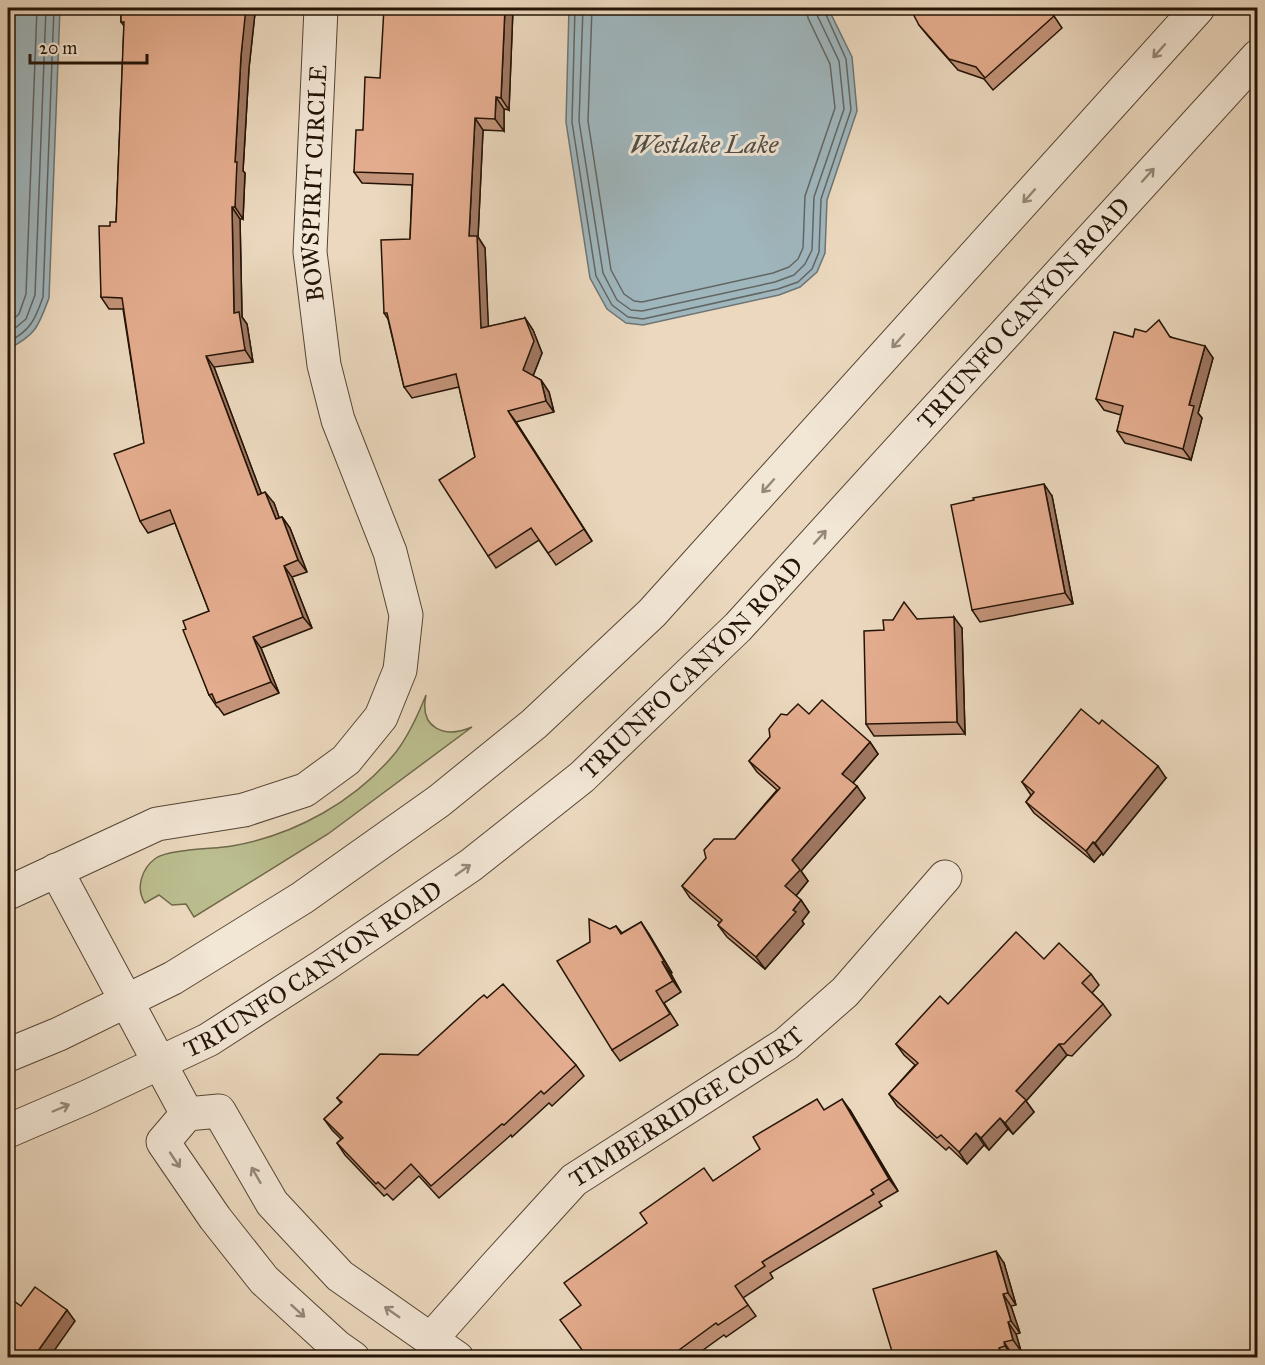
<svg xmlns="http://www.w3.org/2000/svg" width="1265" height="1365" font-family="'IM FELL Great Primer',serif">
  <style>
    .green { fill: #bbbe8f; stroke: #70694a; stroke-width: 1.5 }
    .water { fill: #9fb6bd; stroke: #6e7574; stroke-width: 1.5 }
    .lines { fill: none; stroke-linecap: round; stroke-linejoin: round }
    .shore { stroke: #626562; stroke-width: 1.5 }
    .minor-casing { stroke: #564534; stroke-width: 35 }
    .tertiary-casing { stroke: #564534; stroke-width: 35 }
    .minor { stroke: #f2e6d5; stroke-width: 33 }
    .tertiary { stroke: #f2e6d5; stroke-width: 33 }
    .wall { fill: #c4947a; stroke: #241406; stroke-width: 1.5 }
    .shaded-wall { fill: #a07863; stroke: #241406; stroke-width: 1.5 }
    .building { fill: #e4ac8e; stroke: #241406; stroke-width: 1.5 }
    .oneway { stroke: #958878 }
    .labels { text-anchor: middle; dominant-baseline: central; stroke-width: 6; stroke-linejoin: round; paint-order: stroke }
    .street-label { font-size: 24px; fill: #241406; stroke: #f2e6d5 }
    .water-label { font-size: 26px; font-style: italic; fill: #4f4d46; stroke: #f2e6d5 }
  </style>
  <rect width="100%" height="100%" fill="#ebd8be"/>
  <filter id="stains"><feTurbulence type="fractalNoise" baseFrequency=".00333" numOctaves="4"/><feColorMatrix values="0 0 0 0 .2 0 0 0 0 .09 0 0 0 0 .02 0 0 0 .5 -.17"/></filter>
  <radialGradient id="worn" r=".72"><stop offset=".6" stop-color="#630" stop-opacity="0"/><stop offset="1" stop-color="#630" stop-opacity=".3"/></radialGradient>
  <path class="green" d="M426 695C419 728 444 739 472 727L328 834 194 917 186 904 172 905 159 895 145 903C135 888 142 868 156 858 169 849 215 849 232 846 295 835 356 801 396 752 409 735 418 715 426 695Z"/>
  <g class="water">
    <path d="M8 8H60L49 298C38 327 36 335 8 349Z"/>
    <path d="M569 8H828L852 57 857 111 827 200 825 253 817 272 800 287 779 295 643 325 626 323 607 309 590 278 566 122Z"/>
  </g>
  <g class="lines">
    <g class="shore">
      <path d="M575 8 572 122 596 276 612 305 628 317 643 319 778 289 798 282 812 269 819 252 821 199 851 110 846 59 823 8"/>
      <path d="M583 8 579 121 603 273 617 300 631 310 642 311 775 282 794 275 805 264 812 250 814 197 844 109 839 61 817 15 816 8"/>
      <path d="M592 8 588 121 611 270 624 294 634 301 642 302 773 273 789 267 798 259 803 248 805 196 835 108 830 64 808 18 807 8"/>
      <path d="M8 324 19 314 26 294 37 8"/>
      <path d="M8 334 26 319 35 295 46 8"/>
      <path d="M8 342C30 331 35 320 43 297L54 8"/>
    </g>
    <defs>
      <g id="minor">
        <path d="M56 870 187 1114"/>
        <path id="s1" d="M8 893 157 824 244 810 305 790 346 760 381 717 400 670 406 615 390 552 338 420 324 365 310 252 321 8"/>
        <path id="s2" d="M431 1339 493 1269 574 1180 786 1044 845 992 945 877"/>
        <path d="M353 1358 336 1346 264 1280 215 1218 163 1142 187 1114 219 1111 272 1203 340 1276 457 1358"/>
      </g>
      <g id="tertiary">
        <path d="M8 1055 59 1034 173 978 302 898 439 801 534 724 652 613 1198 8"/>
        <path id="s3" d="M8 1131 87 1097 208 1040 323 966 471 865 582 777 738 627 1258 56"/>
      </g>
    </defs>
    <use href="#minor" class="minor-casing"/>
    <use href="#tertiary" class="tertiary-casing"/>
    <use href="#minor" class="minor"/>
    <use href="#tertiary" class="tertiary"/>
  </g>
  <g class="wall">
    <path d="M121 8H251L255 13 249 68 243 171 245 173 243 219H240L242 317 247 324 253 362 214 367 261 493 274 503 279 518 282 517 290 528 307 572 292 577 312 628 261 648 279 693 224 715 218 707H217L209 695 186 629 209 611 175 523 148 533 140 521 144 443 123 309H109L101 297 110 226 116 222 124 26 121 22Z"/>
    <path d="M513 8 509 110 504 109V131L483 130 478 237 485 248 488 327 525 318 533 330 542 353 533 376 541 380 549 392 554 412 516 422 592 541 556 565 539 540 496 568 488 556 475 457 459 387 412 398 404 387 388 319 384 313 410 239 412 185 362 183 354 172 363 130 380 78Z"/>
    <path d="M1054 16 1062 28 993 90 984 79 958 70 928 36 919 25Z"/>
    <path d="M1146 332 1171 337 1213 358 1198 413 1202 418 1191 460 1125 443 1117 431 1121 415 1104 410 1096 399 1133 337Z"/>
    <path d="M1052 496 1073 604 980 622 972 610Z"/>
    <path d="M917 619 962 628 965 734 874 736 866 724 884 630 893 620Z"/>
    <path d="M809 714 870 742 878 754 853 783 865 798 801 871 808 881 796 896 801 900 809 912 802 921 804 924 765 969 727 937 718 925 720 923 690 898 682 886 735 839 777 790 757 772 749 761 770 737 787 715Z"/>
    <path d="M1166 778 1103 855 1102 853 1094 862 1034 813 1026 802 1031 795 1022 782Z"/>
    <path d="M641 922 672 973 671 974 681 992 664 1003 678 1025 620 1061 612 1050 610 929 616 926 622 933Z"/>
    <path d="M1091 974 1099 985 1092 993 1103 1004 1111 1015 1072 1056 1067 1055 1026 1101 1034 1112 1013 1134 1008 1129 989 1150 984 1145 967 1164 949 1147 946 1150 897 1106 889 1094 915 1065 904 1055 896 1044 948 1004Z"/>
    <path d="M487 998 576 1065 584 1076 552 1106 549 1103 512 1137 511 1135 439 1198 419 1176 393 1200 387 1194 384 1196 345 1155 337 1143 341 1139 332 1130 324 1119 341 1103 337 1098 418 1055Z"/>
    <path d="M824 1110H850L898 1191 879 1202 882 1206 770 1273 773 1278 743 1298 756 1316 726 1337 724 1335 692 1358H587L713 1181Z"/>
    <path d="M1004 1263 1016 1305 1011 1306 1020 1333 1016 1334 1021 1351 1012 1354 1013 1357 894 1358Z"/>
  </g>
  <g class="shaded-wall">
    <path d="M245 8H251L255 13 249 68 243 171 245 173 243 219 235 207V162L241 56Z"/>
    <path d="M505 8H513L509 110 501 98Z"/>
    <path d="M496 97 504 109V131L495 119Z"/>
    <path d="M475 118 483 130 478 237 485 248 489 340 481 328 469 236Z"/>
    <path d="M232 207 240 219 242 317 247 324 253 362 245 350 234 313Z"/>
    <path d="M525 318 533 330 542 353 531 381 523 370Z"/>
    <path d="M1205 346 1213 358 1198 413 1202 418 1191 460 1183 449 1189 405Z"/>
    <path d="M206 356 214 367 266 506 258 495Z"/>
    <path d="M541 380 549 392 554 412 546 401Z"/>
    <path d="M508 411 516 422 592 541 584 529Z"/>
    <path d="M1044 484 1052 496 1073 604 1065 593Z"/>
    <path d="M265 492 274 503 284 531 276 519Z"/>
    <path d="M282 517 290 528 307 572 298 560Z"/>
    <path d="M284 566 292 577 312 628 303 617Z"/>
    <path d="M954 617 962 628 965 734 957 722Z"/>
    <path d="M253 637 261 648 279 693 271 682Z"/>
    <path d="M870 742 878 754 851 785 842 774Z"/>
    <path d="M1158 766 1166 778 1103 855 1095 843Z"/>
    <path d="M857 786 865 798 801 871 808 881 794 898 785 886 792 860Z"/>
    <path d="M1093 842 1102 853 1094 862 1086 851Z"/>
    <path d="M801 900 809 912 802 921 804 924 765 969 756 957Z"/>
    <path d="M641 922 649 934 672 973 664 961Z"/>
    <path d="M662 962 671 974 681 992 673 981Z"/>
    <path d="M1059 1044 1067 1055 1026 1101 1034 1112 1013 1134 1005 1123 1016 1091Z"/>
    <path d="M842 1099 850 1110 898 1191 889 1179Z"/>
    <path d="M1000 1118 1008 1129 989 1150 981 1138Z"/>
    <path d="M976 1133 984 1145 967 1164 959 1152Z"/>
    <path d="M996 1251 1004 1263 1016 1305 1008 1293Z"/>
    <path d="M1003 1294 1011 1306 1020 1333 1011 1321Z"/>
    <path d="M67 1310 75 1321 49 1358H33Z"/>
    <path d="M1008 1322 1016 1334 1021 1351 1013 1340Z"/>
    <path d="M1004 1342 1012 1354 1013 1357 1005 1346Z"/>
    <path d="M999 1348 1006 1358H1002Z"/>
  </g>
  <g class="building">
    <path d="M121 8H246L241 56 235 162H237L235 207H232L234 313 239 312 245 350 206 356 258 495 265 492 276 519 282 517 298 560 284 566 303 617 253 637 271 682 216 703 212 694 209 695 183 630 186 629 183 621 209 611 170 510 140 521 114 454 144 443 122 298 101 297 99 226H110V222H116L124 22H121Z"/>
    <path d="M384 8H505L501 98 496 97 495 119 475 118 469 236H477L481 328 525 318 534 341 523 370 541 380 546 401 508 411 584 529 548 553 531 528 488 556 439 480 475 457 456 374 404 387 387 313H384L381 240 410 239 413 174 354 172 356 130H363L365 77 380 78Z"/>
    <path d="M910 8H1047L1054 16 985 78 976 67 949 59 919 25Z"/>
    <path d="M1159 320 1170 337 1205 346 1189 405 1194 406 1183 449 1117 431 1123 406 1096 399 1114 332 1133 337 1135 329 1146 332Z"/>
    <path d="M1044 484 1065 593 972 610 951 505 974 500 973 498Z"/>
    <path d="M904 602 917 619 954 617 957 722 866 724 864 631 884 630 883 620H893Z"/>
    <path d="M822 700 870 742 842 774 857 786 792 860 800 870 785 886 801 900 793 910 796 912 756 957 718 925 722 920 682 886 706 858 704 850 714 839H735L780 788 749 761 770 737 769 729 781 714 787 715 798 704 809 714Z"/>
    <path d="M1081 709 1099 724 1102 720 1158 766 1095 843 1093 842 1086 851 1026 802 1034 792 1022 782Z"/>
    <path d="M589 919 610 929 616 926 621 934 641 922 664 961 662 962 673 981 656 991 670 1014 612 1050 557 961 590 942Z"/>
    <path d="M1016 932 1044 959 1059 943 1091 974 1082 983 1103 1004 1064 1044H1059L1016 1091 1026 1100 1005 1123 1000 1118 981 1138 976 1133 959 1152 941 1135 937 1138 889 1094 918 1063 896 1044 940 996 948 1004Z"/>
    <path d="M503 984 576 1065 544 1094 541 1091 504 1125 502 1124 431 1186 411 1164 385 1189 378 1182 376 1184 337 1143 343 1138 324 1119 342 1102 337 1098 380 1054 418 1055 479 999 484 995 487 998Z"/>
    <path d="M817 1099 824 1110 842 1099 889 1179 871 1190 874 1194 762 1262 765 1266 735 1286 748 1305 718 1325 716 1323 668 1358H588L560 1320 581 1305 564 1283 647 1223 640 1213 704 1168 713 1181 760 1149 753 1137Z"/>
    <path d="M996 1251 1008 1293 1003 1294 1011 1321 1008 1322 1013 1340 1004 1342 1005 1346 999 1348 1002 1358H894L873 1289Z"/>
    <path d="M35 1287 67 1310 33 1358H8V1297L21 1306Z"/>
    <path d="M131 1355V1358H117Z"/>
  </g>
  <defs><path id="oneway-shaft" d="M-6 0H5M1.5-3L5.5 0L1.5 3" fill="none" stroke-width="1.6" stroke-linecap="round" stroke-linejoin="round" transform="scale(1.5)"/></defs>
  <g class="oneway">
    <use href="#oneway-shaft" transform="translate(1159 51) rotate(132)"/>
    <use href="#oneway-shaft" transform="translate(1148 175) rotate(-48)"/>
    <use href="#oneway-shaft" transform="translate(1029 196) rotate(132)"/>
    <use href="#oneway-shaft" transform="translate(898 341) rotate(132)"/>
    <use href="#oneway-shaft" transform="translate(768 486) rotate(132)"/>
    <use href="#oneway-shaft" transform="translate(820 537) rotate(-48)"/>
    <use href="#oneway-shaft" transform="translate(463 870) rotate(-35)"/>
    <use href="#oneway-shaft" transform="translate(61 1108) rotate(-23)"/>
    <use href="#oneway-shaft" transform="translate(175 1160) rotate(56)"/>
    <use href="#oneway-shaft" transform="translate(256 1175) rotate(-120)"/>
    <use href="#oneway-shaft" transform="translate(298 1311) rotate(42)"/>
    <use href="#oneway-shaft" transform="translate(392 1312) rotate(-145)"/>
  </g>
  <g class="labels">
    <g class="street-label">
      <text stroke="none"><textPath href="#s1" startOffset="975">BOWSPIRIT CIRCLE</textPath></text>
      <text stroke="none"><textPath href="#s3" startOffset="1318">TRIUNFO CANYON ROAD</textPath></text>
      <text stroke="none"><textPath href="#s3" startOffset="832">TRIUNFO CANYON ROAD</textPath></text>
      <text stroke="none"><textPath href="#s3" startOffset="346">TRIUNFO CANYON ROAD</textPath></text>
      <text stroke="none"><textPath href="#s2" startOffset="348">TIMBERRIDGE COURT</textPath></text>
    </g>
    <g class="water-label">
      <text x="704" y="144">Westlake Lake</text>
    </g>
  </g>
  <rect width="1265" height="1365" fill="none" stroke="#ebd8be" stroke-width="30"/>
  <rect x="9" y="9" width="1247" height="1347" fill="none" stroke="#241406" stroke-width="3"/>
  <rect x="15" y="15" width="1235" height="1335" fill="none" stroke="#241406" stroke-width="1.5"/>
  <path d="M30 54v9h117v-9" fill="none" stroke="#241406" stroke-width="3"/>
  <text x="39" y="54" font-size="18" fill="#241406" stroke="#f2e6d5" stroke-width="4.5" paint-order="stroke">20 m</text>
  <rect width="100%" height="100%" filter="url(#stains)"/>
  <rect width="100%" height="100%" fill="url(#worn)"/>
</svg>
